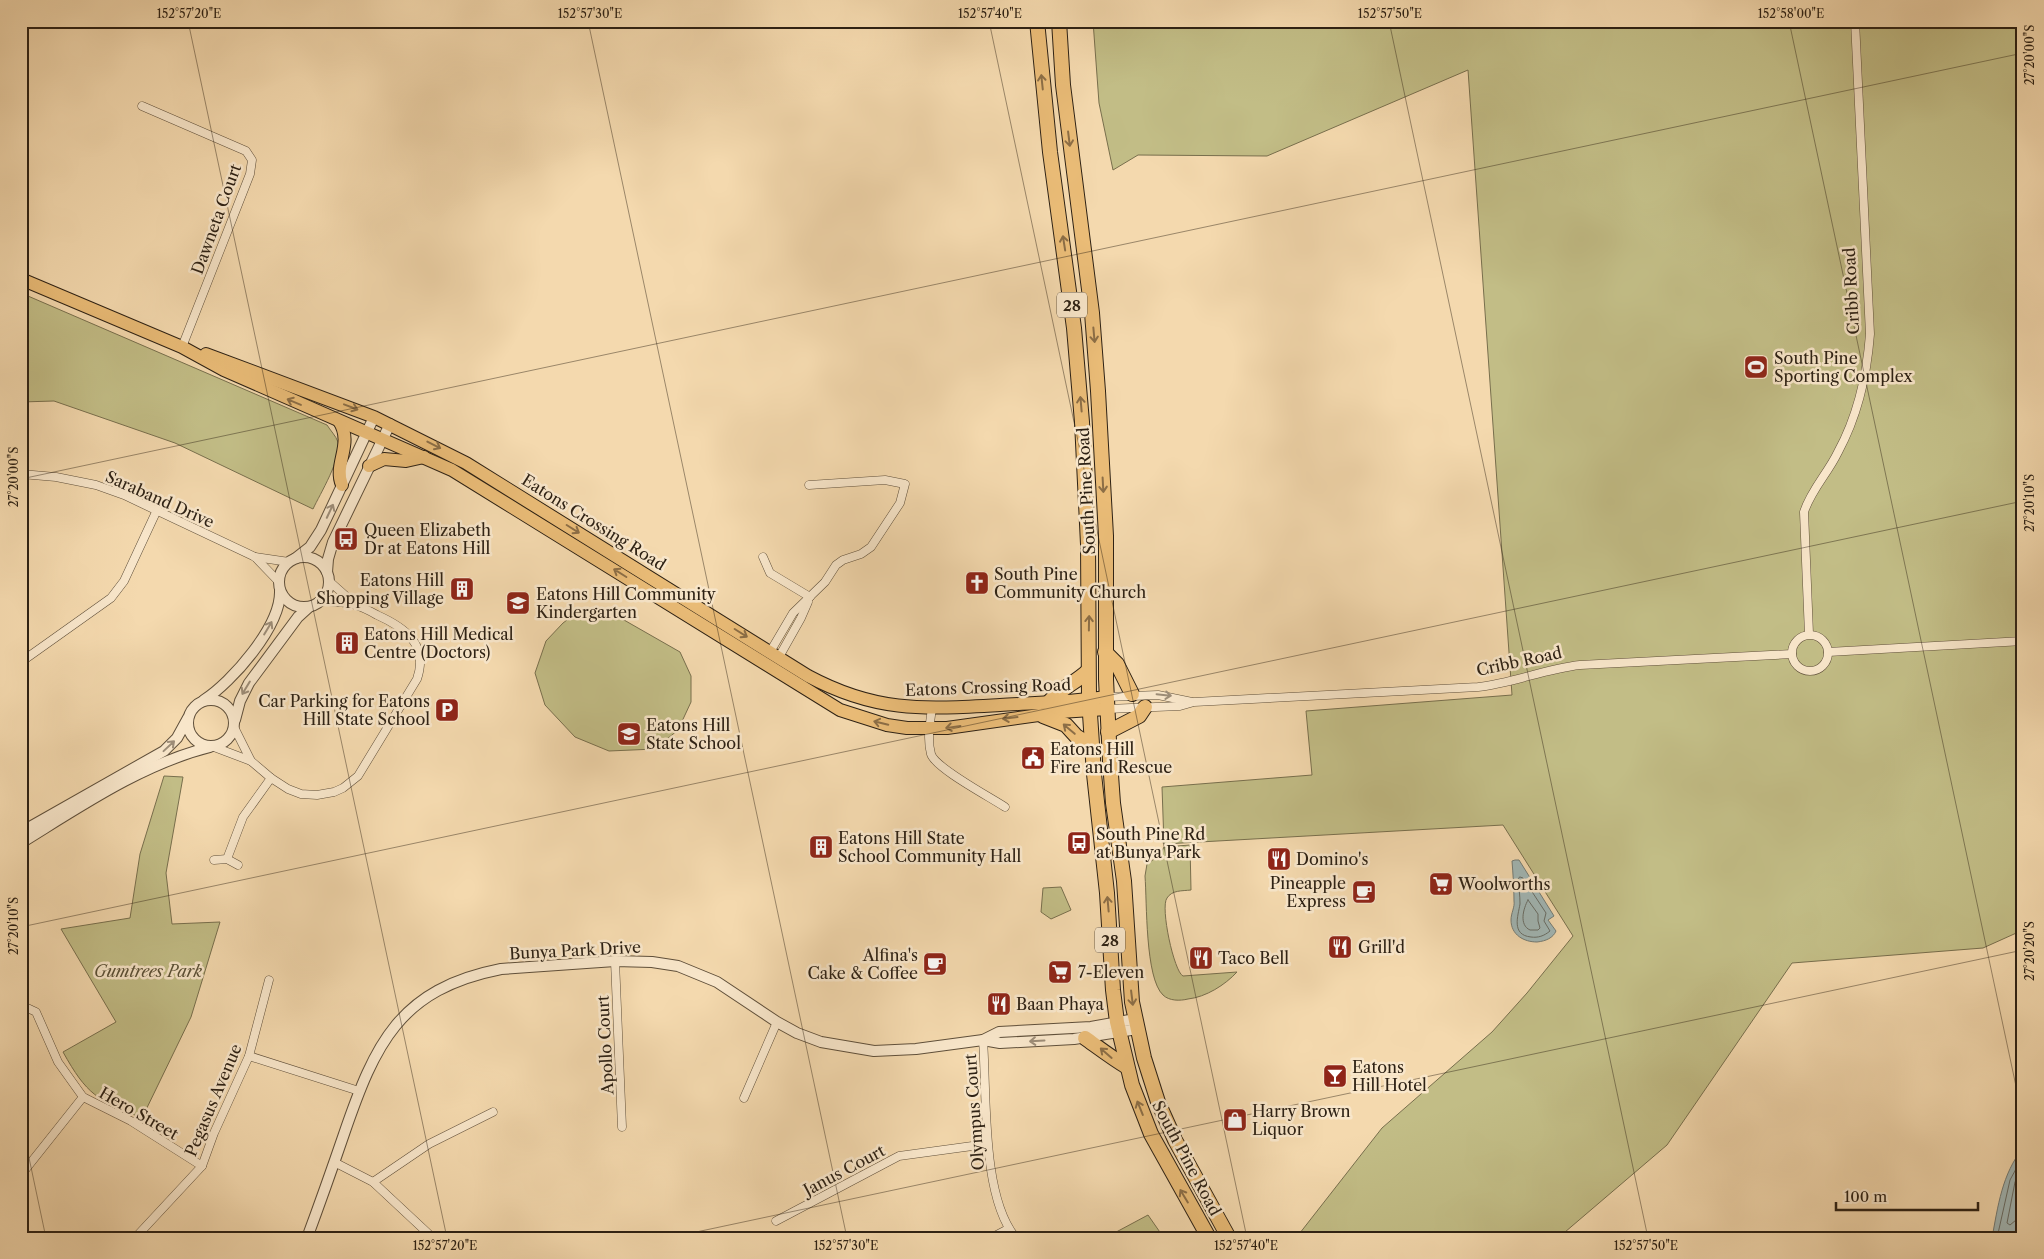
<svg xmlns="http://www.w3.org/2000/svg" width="2044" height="1259" font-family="'Libre Caslon Text',serif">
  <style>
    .green { fill: #c2bd86; stroke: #786f4d }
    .water { fill: #a1b7b6; stroke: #737b75 }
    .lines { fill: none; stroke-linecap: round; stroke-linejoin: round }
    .shore { stroke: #676c65; stroke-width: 1 }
    .minor-casing { stroke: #5f4f3a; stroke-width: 9 }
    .tertiary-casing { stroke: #5f4f3a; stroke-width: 12 }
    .primary-casing { stroke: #2d2114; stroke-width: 14 }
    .trunk-casing { stroke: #2d2114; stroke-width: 16 }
    .minor { stroke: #f8e6ca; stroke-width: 8 }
    .tertiary { stroke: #f8e6ca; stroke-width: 10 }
    .primary { stroke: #eabc77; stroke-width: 12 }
    .trunk { stroke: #eabc77; stroke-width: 14 }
    .oneway { stroke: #8c6e46 }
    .oneway2 { stroke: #9d8d78 }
    .ticks { fill: none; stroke: #2d2114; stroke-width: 1; stroke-opacity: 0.45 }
    .labels { text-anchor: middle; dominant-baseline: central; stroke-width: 5; stroke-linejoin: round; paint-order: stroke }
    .shield { fill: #f8e6ca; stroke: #6a5c4b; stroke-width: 1 }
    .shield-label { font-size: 15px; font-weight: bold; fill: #2d2114 }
    .street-label { font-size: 16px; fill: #2d2114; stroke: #f8e6ca }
    .poi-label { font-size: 16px; fill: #2d2114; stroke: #f8e6ca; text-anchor: start }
    .park-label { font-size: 16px; font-style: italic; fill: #5a5036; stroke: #f8e6ca }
    .neatline { fill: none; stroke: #2d2114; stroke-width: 2 }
    .ticks-label { font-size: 12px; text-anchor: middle; fill: #2d2114 }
  </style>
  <rect width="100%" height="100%" fill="#f4d9ae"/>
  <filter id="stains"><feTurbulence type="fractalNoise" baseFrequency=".004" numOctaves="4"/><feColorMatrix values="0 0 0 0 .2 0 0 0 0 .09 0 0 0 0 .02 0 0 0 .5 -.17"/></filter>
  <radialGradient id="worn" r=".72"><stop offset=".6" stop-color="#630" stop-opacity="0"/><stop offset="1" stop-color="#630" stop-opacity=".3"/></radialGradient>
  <g class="green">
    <path d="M1093 21H2023V930L1983 948 1792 963 1667 1145 1558 1238H1296L1382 1128 1492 1032 1527 993 1573 936 1503 825 1164 844 1162 787 1312 775 1306 711 1512 695 1468 70 1267 156 1138 155 1113 170 1099 103Z"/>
    <path d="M21 293 327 425C330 430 336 436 338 442 342 458 320 494 313 509L175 443 54 401 21 402Z"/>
    <path d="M603 608 680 652 691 676V702L678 730 655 749 609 751 575 737 545 705 535 673 546 641 563 623 582 609Z"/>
    <path d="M164 776 183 777 166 873 172 924 220 922 191 1017 142 1118C97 1100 87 1095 63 1052L116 1022 61 929 130 918 140 854Z"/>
    <path d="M1190 845 1191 890C1182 891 1172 890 1167 898 1160 907 1174 972 1183 976L1237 972C1225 985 1206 997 1188 999 1180 1001 1169 1001 1163 995 1145 978 1147 902 1145 876L1147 864 1160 855 1164 847Z"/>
    <path d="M1061 887 1071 910 1051 919 1041 912 1043 888Z"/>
    <path d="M1148 1215 1164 1238H1105Z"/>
  </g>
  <g class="water">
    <path d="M1515 860H1519L1554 916 1548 920 1556 931C1553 938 1546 941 1537 942 1524 942 1511 935 1511 920 1511 913 1515 907 1514 901 1514 888 1513 874 1512 861Z"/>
    <path d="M2023 1148V1222L2018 1238H1992C1998 1206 2002 1174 2023 1148Z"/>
  </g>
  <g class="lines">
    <g class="shore">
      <path d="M1520 877 1523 878 1546 913 1544 921 1550 931C1544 936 1538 938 1531 937 1511 935 1518 916 1520 904 1520 896 1519 887 1518 880Z"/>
      <path d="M1528 900 1538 914V921L1540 928 1538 930H1530C1519 925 1523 909 1528 900Z"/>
      <path d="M2023 1167 2015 1182 2007 1223 2010 1225 2016 1220 2023 1219"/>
      <path d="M1997 1238 2010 1180 2023 1156"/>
    </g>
    <defs>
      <g id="minor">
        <path d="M142 106 246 151 252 160 250 174 182 347"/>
        <path d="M21 474 56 477 96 485 124 495 255 557 279 582"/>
        <path d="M255 557 289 562"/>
        <path d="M763 557 770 573 810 597"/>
        <path d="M329 581 356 605"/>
        <path d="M1809 634 1804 512C1811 490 1828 473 1838 452 1857 417 1867 374 1870 334L1855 21"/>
        <circle cx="1810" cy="653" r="18"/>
        <path d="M770 652 793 613 825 582 836 565 843 560 861 554 871 547 900 503 905 484 885 480 809 485"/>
        <path d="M1828 652 2023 641"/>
        <path d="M779 657 801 618 808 602"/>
        <path d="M21 662 111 598 124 581 157 510"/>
        <path d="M1106 697 1158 695 1192 702"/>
        <path d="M932 708C930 723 927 739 931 754 935 768 990 797 1005 807"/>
        <path d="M1107 709 1180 706 1194 702 1478 687C1513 683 1545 669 1580 665L1792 654"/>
        <path d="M234 727 251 761"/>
        <path d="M214 747 251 761 271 778 288 789 301 794 317 795 334 792 343 788 358 776 417 679C429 644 404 627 377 615 370 611 362 607 355 605 344 602 332 602 320 601"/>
        <path d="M227 859 243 817 271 778"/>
        <path d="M214 860 227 859 238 865"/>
        <path d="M615 961 622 1127"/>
        <path d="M21 1005 36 1012 58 1062 83 1097 131 1121 202 1166"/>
        <path d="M983 1040C987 1093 981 1197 1016 1238"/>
        <path d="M249 1056 359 1091"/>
        <path d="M744 1098 777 1022"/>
        <path d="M334 1162 373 1182 433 1238"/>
        <path d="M21 1175 83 1097"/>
        <path d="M373 1182 429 1144 493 1112"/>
        <path d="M776 1221 899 1156 987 1144"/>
        <path d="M135 1238 202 1166 214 1133 249 1056 269 980"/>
        <path d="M991 1238 1008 1229"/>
      </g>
      <g id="tertiary">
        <circle cx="304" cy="582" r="25"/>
        <path d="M296 558 310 547 321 530 374 417"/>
        <path d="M327 572 328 559 333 542 390 424"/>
        <circle cx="211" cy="723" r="23"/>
        <path d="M204 700C232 682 281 626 280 591"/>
        <path d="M235 720 240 701 249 683 298 617 309 607"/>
        <path d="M21 832 164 751 177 738 188 718"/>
        <path d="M21 843C81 806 142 764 210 747"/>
        <path d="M983 1040 999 1032 1091 1027 1135 1019"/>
        <path d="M307 1238C320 1203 332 1169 344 1134 375 1044 399 989 501 969L615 961 652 962 678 966 717 982 777 1022 797 1033 821 1042 874 1051 916 1049 983 1040 1000 1043 1074 1039 1137 1029"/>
      </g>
      <g id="primary">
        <path d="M21 279 182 347 224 370 452 470 840 710 887 725 907 728H947L1060 712 1107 709"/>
        <path d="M206 354 374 417 466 463 808 676C877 713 924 709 1000 705 1035 703 1071 702 1106 697"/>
        <path d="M339 421C354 444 333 464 342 485"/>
        <path d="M369 466 384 459 406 461 424 457"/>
      </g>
      <g id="trunk">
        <path d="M1037 21 1050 152 1074 328 1082 422 1088 544 1089 699 1094 774 1107 893 1113 990 1117 1022 1132 1085 1151 1134 1209 1238"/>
        <path d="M1059 21 1063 85 1092 313 1098 391 1106 536V679L1110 761 1113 803 1124 881 1132 1002 1144 1058 1158 1102 1175 1140 1229 1238"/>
        <path d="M1105 652 1117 664 1132 694"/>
        <path d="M1049 702C1060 689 1075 683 1088 671"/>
        <path d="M1043 716 1066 725 1076 736 1092 746"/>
        <path d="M1108 732 1139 716 1145 707"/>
        <path d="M1085 1038C1099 1048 1112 1058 1127 1067"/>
      </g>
    </defs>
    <use href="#minor" class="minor-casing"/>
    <use href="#tertiary" class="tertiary-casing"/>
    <use href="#primary" class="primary-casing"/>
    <use href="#trunk" class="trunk-casing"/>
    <use href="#minor" class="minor"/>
    <use href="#tertiary" class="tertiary"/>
    <use href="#primary" class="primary"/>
    <use href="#trunk" class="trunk"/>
  </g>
  <defs><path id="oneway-shaft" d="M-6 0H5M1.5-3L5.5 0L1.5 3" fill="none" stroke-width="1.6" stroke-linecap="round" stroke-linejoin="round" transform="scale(1.25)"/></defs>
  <g class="oneway">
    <use href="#oneway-shaft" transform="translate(1042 82) rotate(-96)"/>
    <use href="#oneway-shaft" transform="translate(1069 139) rotate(83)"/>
    <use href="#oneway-shaft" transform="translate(1064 243) rotate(-99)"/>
    <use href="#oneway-shaft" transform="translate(1094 335) rotate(85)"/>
    <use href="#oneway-shaft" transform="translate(294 402) rotate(-157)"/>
    <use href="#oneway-shaft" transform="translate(1081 404) rotate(-95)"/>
    <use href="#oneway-shaft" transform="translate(351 407) rotate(21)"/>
    <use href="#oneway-shaft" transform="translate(434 445) rotate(27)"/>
    <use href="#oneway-shaft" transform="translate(1103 485) rotate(87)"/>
    <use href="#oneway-shaft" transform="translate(573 529) rotate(32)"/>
    <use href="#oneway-shaft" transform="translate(620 573) rotate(-148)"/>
    <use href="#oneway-shaft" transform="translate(1089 623) rotate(-89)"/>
    <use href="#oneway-shaft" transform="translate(741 633) rotate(32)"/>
    <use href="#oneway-shaft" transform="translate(1010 718) rotate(173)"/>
    <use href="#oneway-shaft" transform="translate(881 723) rotate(-166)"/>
    <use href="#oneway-shaft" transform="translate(953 727) rotate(172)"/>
    <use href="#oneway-shaft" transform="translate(1069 729) rotate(-140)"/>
    <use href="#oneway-shaft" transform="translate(1108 904) rotate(-95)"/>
    <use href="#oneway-shaft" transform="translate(1132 998) rotate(83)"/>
    <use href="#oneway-shaft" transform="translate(1106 1053) rotate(-139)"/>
    <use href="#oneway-shaft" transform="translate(1140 1108) rotate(-112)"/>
    <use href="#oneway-shaft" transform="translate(1184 1196) rotate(-121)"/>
  </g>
  <g class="oneway2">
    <use href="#oneway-shaft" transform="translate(330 511) rotate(-65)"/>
    <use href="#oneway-shaft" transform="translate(268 628) rotate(-59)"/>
    <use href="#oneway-shaft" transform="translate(246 688) rotate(121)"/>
    <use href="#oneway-shaft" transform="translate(1164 695) rotate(6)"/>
    <use href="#oneway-shaft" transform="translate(169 746) rotate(-43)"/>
    <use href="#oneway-shaft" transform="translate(1037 1041) rotate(177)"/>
  </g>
  <path class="ticks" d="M188 21 447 1238M588 21 847 1238M989 21 1247 1238M1389 21 1648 1238M1789 21 2023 1119M21 30 64 21M21 479 2023 53M21 927 2023 501M21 1120 46 1238M668 1238 2023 950"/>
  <defs>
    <symbol id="stadium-square" viewBox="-11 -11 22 22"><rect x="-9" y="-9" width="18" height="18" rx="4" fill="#8f2418" stroke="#f8e6ca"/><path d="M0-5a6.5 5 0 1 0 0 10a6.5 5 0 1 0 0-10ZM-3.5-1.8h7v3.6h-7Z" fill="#fff"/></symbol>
    <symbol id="bus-square" viewBox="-11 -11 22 22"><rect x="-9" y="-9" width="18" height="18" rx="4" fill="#8f2418" stroke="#f8e6ca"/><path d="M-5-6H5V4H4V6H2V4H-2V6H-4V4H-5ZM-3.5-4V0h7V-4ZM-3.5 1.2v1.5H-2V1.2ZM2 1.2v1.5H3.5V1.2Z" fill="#fff"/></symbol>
    <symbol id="church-square" viewBox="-11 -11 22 22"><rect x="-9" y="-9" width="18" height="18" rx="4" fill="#8f2418" stroke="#f8e6ca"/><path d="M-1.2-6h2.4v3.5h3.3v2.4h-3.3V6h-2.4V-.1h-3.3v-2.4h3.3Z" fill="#fff"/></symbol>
    <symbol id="building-square" viewBox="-11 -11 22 22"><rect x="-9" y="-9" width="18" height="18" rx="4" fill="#8f2418" stroke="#f8e6ca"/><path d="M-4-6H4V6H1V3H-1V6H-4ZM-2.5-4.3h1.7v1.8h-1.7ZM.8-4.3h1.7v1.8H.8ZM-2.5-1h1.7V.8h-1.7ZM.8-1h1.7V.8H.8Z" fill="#fff"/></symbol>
    <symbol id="school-square" viewBox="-11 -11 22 22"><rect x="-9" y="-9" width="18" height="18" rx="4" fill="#8f2418" stroke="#f8e6ca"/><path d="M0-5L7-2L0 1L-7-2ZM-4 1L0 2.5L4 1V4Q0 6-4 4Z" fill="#fff"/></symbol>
    <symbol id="parking-square" viewBox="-11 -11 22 22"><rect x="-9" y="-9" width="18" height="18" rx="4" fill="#8f2418" stroke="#f8e6ca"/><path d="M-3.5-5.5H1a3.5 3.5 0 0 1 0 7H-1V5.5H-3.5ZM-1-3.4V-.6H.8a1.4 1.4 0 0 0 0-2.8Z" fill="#fff"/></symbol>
    <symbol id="civic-square" viewBox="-11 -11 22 22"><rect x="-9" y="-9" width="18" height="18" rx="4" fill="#8f2418" stroke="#f8e6ca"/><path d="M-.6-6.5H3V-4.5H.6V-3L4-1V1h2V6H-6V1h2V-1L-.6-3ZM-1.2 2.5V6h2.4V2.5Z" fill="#fff"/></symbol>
    <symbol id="restaurant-square" viewBox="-11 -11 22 22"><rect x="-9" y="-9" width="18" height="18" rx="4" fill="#8f2418" stroke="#f8e6ca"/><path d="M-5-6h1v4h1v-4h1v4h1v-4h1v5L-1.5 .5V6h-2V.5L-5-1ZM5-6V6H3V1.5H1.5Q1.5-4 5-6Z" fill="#fff"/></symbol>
    <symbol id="supermarket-square" viewBox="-11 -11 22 22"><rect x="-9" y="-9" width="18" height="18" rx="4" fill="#8f2418" stroke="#f8e6ca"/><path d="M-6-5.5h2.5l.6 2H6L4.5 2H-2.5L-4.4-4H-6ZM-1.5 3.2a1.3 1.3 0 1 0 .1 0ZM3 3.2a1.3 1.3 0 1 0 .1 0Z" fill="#fff"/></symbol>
    <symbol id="cafe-square" viewBox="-11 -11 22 22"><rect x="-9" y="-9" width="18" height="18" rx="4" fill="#8f2418" stroke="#f8e6ca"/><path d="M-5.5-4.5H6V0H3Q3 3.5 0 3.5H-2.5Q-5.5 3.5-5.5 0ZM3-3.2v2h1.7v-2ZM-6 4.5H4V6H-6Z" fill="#fff"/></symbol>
    <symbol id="bar-square" viewBox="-11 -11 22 22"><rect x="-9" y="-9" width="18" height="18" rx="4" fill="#8f2418" stroke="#f8e6ca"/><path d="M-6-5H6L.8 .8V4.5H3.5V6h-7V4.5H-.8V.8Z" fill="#fff"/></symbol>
    <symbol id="shop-square" viewBox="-11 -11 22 22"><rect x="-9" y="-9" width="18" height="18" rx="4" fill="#8f2418" stroke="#f8e6ca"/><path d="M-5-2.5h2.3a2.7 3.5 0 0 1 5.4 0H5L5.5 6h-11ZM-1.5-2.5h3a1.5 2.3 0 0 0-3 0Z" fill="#fff"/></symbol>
  </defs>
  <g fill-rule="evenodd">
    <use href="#stadium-square" x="1742" y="353" width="28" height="28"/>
    <use href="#bus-square" x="332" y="525" width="28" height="28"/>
    <use href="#church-square" x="963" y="569" width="28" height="28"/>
    <use href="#building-square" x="448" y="575" width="28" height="28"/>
    <use href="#school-square" x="504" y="589" width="28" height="28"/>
    <use href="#building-square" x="333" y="629" width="28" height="28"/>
    <use href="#parking-square" x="433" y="696" width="28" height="28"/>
    <use href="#school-square" x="615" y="720" width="28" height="28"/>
    <use href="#civic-square" x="1019" y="744" width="28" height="28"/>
    <use href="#bus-square" x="1065" y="829" width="28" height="28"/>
    <use href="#building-square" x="807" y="833" width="28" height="28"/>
    <use href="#restaurant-square" x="1265" y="845" width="28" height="28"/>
    <use href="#supermarket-square" x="1427" y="870" width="28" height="28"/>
    <use href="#cafe-square" x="1350" y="878" width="28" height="28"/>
    <use href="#restaurant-square" x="1326" y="933" width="28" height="28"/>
    <use href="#restaurant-square" x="1187" y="944" width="28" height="28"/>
    <use href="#cafe-square" x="921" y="950" width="28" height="28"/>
    <use href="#supermarket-square" x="1046" y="958" width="28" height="28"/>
    <use href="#restaurant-square" x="985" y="990" width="28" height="28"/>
    <use href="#bar-square" x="1321" y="1062" width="28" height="28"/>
    <use href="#shop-square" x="1221" y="1106" width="28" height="28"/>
  </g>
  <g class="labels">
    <g class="shield">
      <rect x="1057" y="292.5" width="30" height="25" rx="4"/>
      <rect x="1095" y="927.5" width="30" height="25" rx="4"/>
    </g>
    <g class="shield-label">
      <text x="1072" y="305">28</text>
      <text x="1110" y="940">28</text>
    </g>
    <g class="street-label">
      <text transform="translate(216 219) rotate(-70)">Dawneta Court</text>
      <text transform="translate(1851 291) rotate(-93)">Cribb Road</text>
      <text transform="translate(1086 491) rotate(-93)">South Pine Road</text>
      <text transform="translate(160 499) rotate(24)">Saraband Drive</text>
      <text transform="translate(594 522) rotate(32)">Eatons Crossing Road</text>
      <text transform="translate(1519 661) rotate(-12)">Cribb Road</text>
      <text transform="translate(988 687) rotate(-2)">Eatons Crossing Road</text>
      <text transform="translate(575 950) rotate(-3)">Bunya Park Drive</text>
      <text transform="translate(605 1045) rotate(-93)">Apollo Court</text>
      <text transform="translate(213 1100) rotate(-67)">Pegasus Avenue</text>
      <text transform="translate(974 1112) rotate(-94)">Olympus Court</text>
      <text transform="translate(139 1113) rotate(30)">Hero Street</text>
      <text transform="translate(1187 1158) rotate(62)">South Pine Road</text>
      <text transform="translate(844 1170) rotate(-28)">Janus Court</text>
    </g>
    <g class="poi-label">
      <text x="1774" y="358">South Pine<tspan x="1774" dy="18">Sporting Complex</tspan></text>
      <text x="364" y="530">Queen Elizabeth<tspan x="364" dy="18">Dr at Eatons Hill</tspan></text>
      <text x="994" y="574">South Pine<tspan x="994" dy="18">Community Church</tspan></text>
      <text x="444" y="580" text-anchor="end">Eatons Hill<tspan x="444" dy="18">Shopping Village</tspan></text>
      <text x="536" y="594">Eatons Hill Community<tspan x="536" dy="18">Kindergarten</tspan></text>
      <text x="364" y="634">Eatons Hill Medical<tspan x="364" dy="18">Centre (Doctors)</tspan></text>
      <text x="430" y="701" text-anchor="end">Car Parking for Eatons<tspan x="430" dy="18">Hill State School</tspan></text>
      <text x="646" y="725">Eatons Hill<tspan x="646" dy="18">State School</tspan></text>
      <text x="1050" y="749">Eatons Hill<tspan x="1050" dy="18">Fire and Rescue</tspan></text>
      <text x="1096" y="834">South Pine Rd<tspan x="1096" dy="18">at Bunya Park</tspan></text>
      <text x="838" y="838">Eatons Hill State<tspan x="838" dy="18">School Community Hall</tspan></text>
      <text x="1296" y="859">Domino's</text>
      <text x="1346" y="883" text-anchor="end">Pineapple<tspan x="1346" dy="18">Express</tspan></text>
      <text x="1458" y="884">Woolworths</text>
      <text x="1358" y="947">Grill'd</text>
      <text x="918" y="955" text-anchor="end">Alfina's<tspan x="918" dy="18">Cake &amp; Coffee</tspan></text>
      <text x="1218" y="958">Taco Bell</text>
      <text x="1078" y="972">7-Eleven</text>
      <text x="1016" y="1004">Baan Phaya</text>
      <text x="1352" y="1067">Eatons<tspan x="1352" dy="18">Hill Hotel</tspan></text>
      <text x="1252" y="1111">Harry Brown<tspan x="1252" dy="18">Liquor</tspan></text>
    </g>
    <g class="park-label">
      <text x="148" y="971">Gumtrees Park</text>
    </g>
  </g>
  <rect width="2044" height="1259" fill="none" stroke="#f4d9ae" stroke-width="55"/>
  <path d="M1836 1202v8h142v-8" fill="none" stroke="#2d2114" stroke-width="2.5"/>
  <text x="1844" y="1202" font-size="15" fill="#2d2114" stroke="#f8e6ca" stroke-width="4" paint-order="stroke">100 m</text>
  <rect x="28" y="28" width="1988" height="1204" class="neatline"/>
  <g class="ticks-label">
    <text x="189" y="18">152°57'20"E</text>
    <text x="590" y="18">152°57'30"E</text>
    <text x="990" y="18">152°57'40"E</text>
    <text x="1390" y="18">152°57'50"E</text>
    <text x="1791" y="18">152°58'00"E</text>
    <text transform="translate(2030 55) rotate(-90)" y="4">27°20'00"S</text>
    <text transform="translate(14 477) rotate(-90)" y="4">27°20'00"S</text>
    <text transform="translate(2030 503) rotate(-90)" y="4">27°20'10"S</text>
    <text transform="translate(14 926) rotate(-90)" y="4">27°20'10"S</text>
    <text transform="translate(2030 951) rotate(-90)" y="4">27°20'20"S</text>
    <text x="445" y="1250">152°57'20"E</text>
    <text x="846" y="1250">152°57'30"E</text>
    <text x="1246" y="1250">152°57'40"E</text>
    <text x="1646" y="1250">152°57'50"E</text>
  </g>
  <rect width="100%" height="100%" filter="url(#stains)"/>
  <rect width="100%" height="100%" fill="url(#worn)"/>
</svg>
